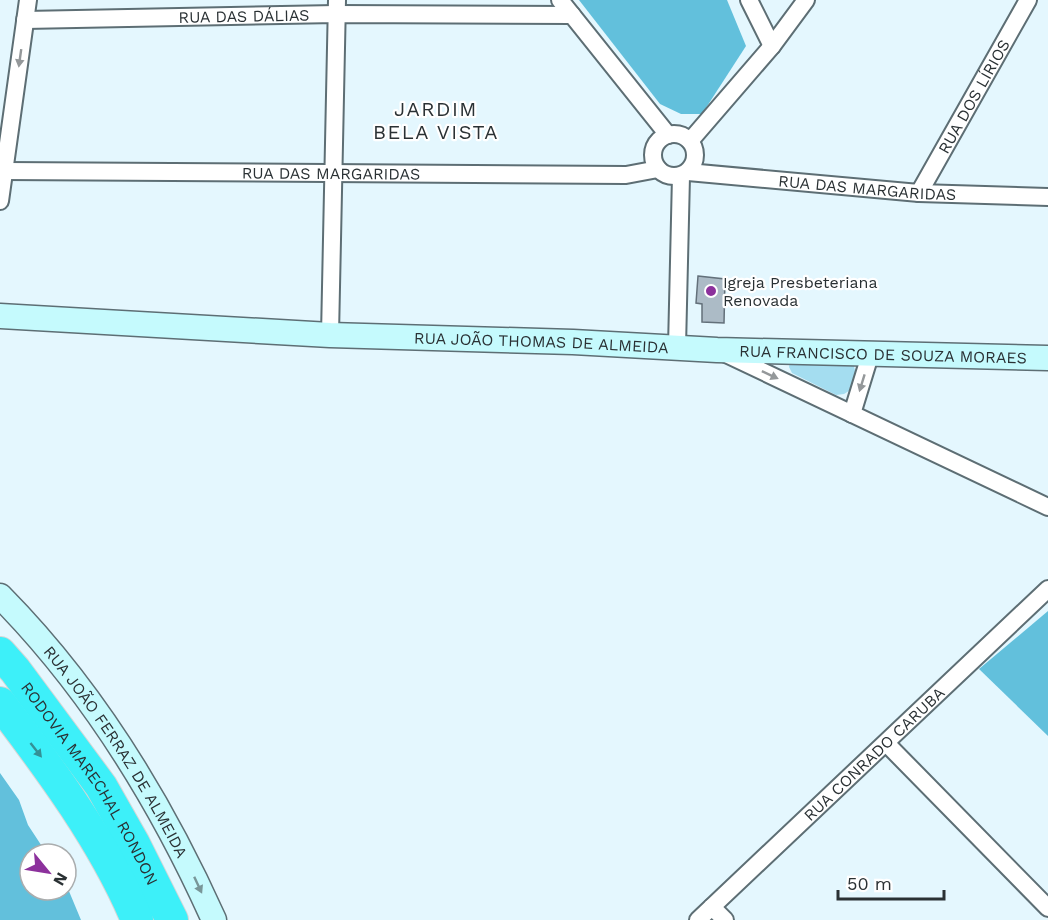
<svg xmlns="http://www.w3.org/2000/svg" width="1048" height="920" font-family="'Work Sans',sans-serif">
  <style>
    .green { fill: #a4ddf0 }
    .forest { fill: #62c0dc }
    .building { fill: #acbbc6; stroke: #63707a; stroke-width: 1.5 }
    .lines { fill: none; stroke-linecap: round; stroke-linejoin: round }
    .street-casing { stroke: #5d6e74; stroke-width: 20 }
    .secondary-casing { stroke: #5d6e74; stroke-width: 27 }
    .highway-casing { stroke: #d4d6d6; stroke-width: 34 }
    .street { stroke: #fff; stroke-width: 16 }
    .secondary { stroke: #c5fafd; stroke-width: 24 }
    .highway { stroke: #3df0f9; stroke-width: 32 }
    .oneway { fill: #94989a }
    .oneway2 { fill: #349096 }
    .oneway3 { fill: #789698 }
    .poi-dot { fill: #8c319c; stroke: #fff; stroke-width: 2 }
    .labels { text-anchor: middle; dominant-baseline: central; stroke-width: 4.5; stroke-linejoin: round; paint-order: stroke }
    .street-label { font-size: 16px; fill: #2a3134; stroke: #fff }
    .poi-label { font-size: 16px; fill: #2a3134; stroke: #fff; text-anchor: start }
    .quarter-label { font-size: 20px; letter-spacing: 1.5px; fill: #2a3134; stroke: #fff }
  </style>
  <rect width="100%" height="100%" fill="#e4f7fe"/>
  <path class="green" d="M790 361 853 363 857 377 852 389 844 394 836 395 792 373 789 367Z"/>
  <g class="forest">
    <path d="M579 0H727L746 46 702 114H681L660 104Z"/>
    <path d="M1048 611V736L979 669Z"/>
    <path d="M0 773 19 800 28 825 47 854H30V890H66V884L81 920H0Z"/>
  </g>
  <path class="building" d="M698 276 725 279 724 323 702 322V304L696 303Z"/>
  <g class="lines">
    <defs>
      <g id="street">
        <path d="M560 0 668 135"/>
        <path d="M749 0 772 46"/>
        <path id="s1" d="M25 20 336 14 572 15"/>
        <circle cx="674" cy="155" r="21"/>
        <path d="M690 141 772 46 806 0"/>
        <path id="s2" d="M4 171 626 175 658 169"/>
        <path id="s3" d="M688 172 919 193 1048 197"/>
        <path id="s4" d="M919 193 1028 0"/>
        <path d="M0 201 28 0"/>
        <path d="M330 335 337 0"/>
        <path d="M677 347 681 176"/>
        <path d="M724 353 1048 507"/>
        <path d="M852 414 871 352"/>
        <path d="M886 743 1048 908"/>
        <path d="M712 907 725 920"/>
        <path id="s5" d="M698 920 1048 589"/>
      </g>
      <g id="secondary">
        <path id="s6" d="M0 316 330 335 573 342 717 350 1048 358"/>
        <path id="s7" d="M0 596C91 688 161 802 214 920"/>
      </g>
      <g id="highway">
        <path id="s8" d="M0 653 15 670 101 786 134 844 172 920"/>
        <path d="M0 703C51 770 105 843 137 920"/>
      </g>
    </defs>
    <use href="#street" class="street-casing"/>
    <use href="#secondary" class="secondary-casing"/>
    <use href="#highway" class="highway-casing"/>
    <use href="#street" class="street"/>
    <use href="#secondary" class="secondary"/>
    <use href="#highway" class="highway"/>
  </g>
  <defs><path id="oneway-solid" d="M-6-.8H1V-3.2L6.5 0L1 3.2V.8H-6Z" transform="scale(1.5)"/></defs>
  <g class="oneway">
    <use href="#oneway-solid" transform="translate(20 58) rotate(98)"/>
    <use href="#oneway-solid" transform="translate(770 375) rotate(25)"/>
    <use href="#oneway-solid" transform="translate(862 383) rotate(107)"/>
  </g>
  <use class="oneway2" href="#oneway-solid" transform="translate(36 750) rotate(52)"/>
  <use class="oneway3" href="#oneway-solid" transform="translate(198 885) rotate(65)"/>
  <circle class="poi-dot" cx="711" cy="291" r="6"/>
  <g class="labels">
    <g class="street-label">
      <text stroke="none"><textPath href="#s1" startOffset="219">RUA DAS DÁLIAS</textPath></text>
      <text stroke="none"><textPath href="#s4" startOffset="111">RUA DOS LÍRIOS</textPath></text>
      <text stroke="none"><textPath href="#s2" startOffset="327">RUA DAS MARGARIDAS</textPath></text>
      <text stroke="none"><textPath href="#s3" startOffset="180">RUA DAS MARGARIDAS</textPath></text>
      <text stroke="none"><textPath href="#s6" startOffset="542">RUA JOÃO THOMAS DE ALMEIDA</textPath></text>
      <text stroke="none"><textPath href="#s6" startOffset="884">RUA FRANCISCO DE SOUZA MORAES</textPath></text>
      <text stroke="none"><textPath href="#s7" startOffset="195">RUA JOÃO FERRAZ DE ALMEIDA</textPath></text>
      <text stroke="none"><textPath href="#s5" startOffset="242">RUA CONRADO CARUBA</textPath></text>
      <text stroke="none"><textPath href="#s8" startOffset="159">RODOVIA MARECHAL RONDON</textPath></text>
    </g>
    <g class="poi-label">
      <text x="723" y="282">Igreja Presbeteriana<tspan x="723" dy="18">Renovada</tspan></text>
    </g>
    <g class="quarter-label">
      <text x="436" y="109">JARDIM<tspan x="436" dy="23">BELA VISTA</tspan></text>
    </g>
  </g>
  <g transform="translate(48 872) rotate(120)"><circle r="28" fill="#ffffff" stroke="#aaadae" stroke-width="1.5"/>
  <path d="M0-4.5L10 22L0 15L-10 22Z" fill="#8c319c"/>
  <text y="-9" font-size="16" font-weight="bold" text-anchor="middle" fill="#2a3134">N</text>
  </g>
  <path d="M838 890v9h106v-9" fill="none" stroke="#2a3134" stroke-width="3"/>
  <text x="847" y="890" font-size="18" fill="#2a3134" stroke="#ffffff" stroke-width="4.5" paint-order="stroke">50 m</text>
</svg>
